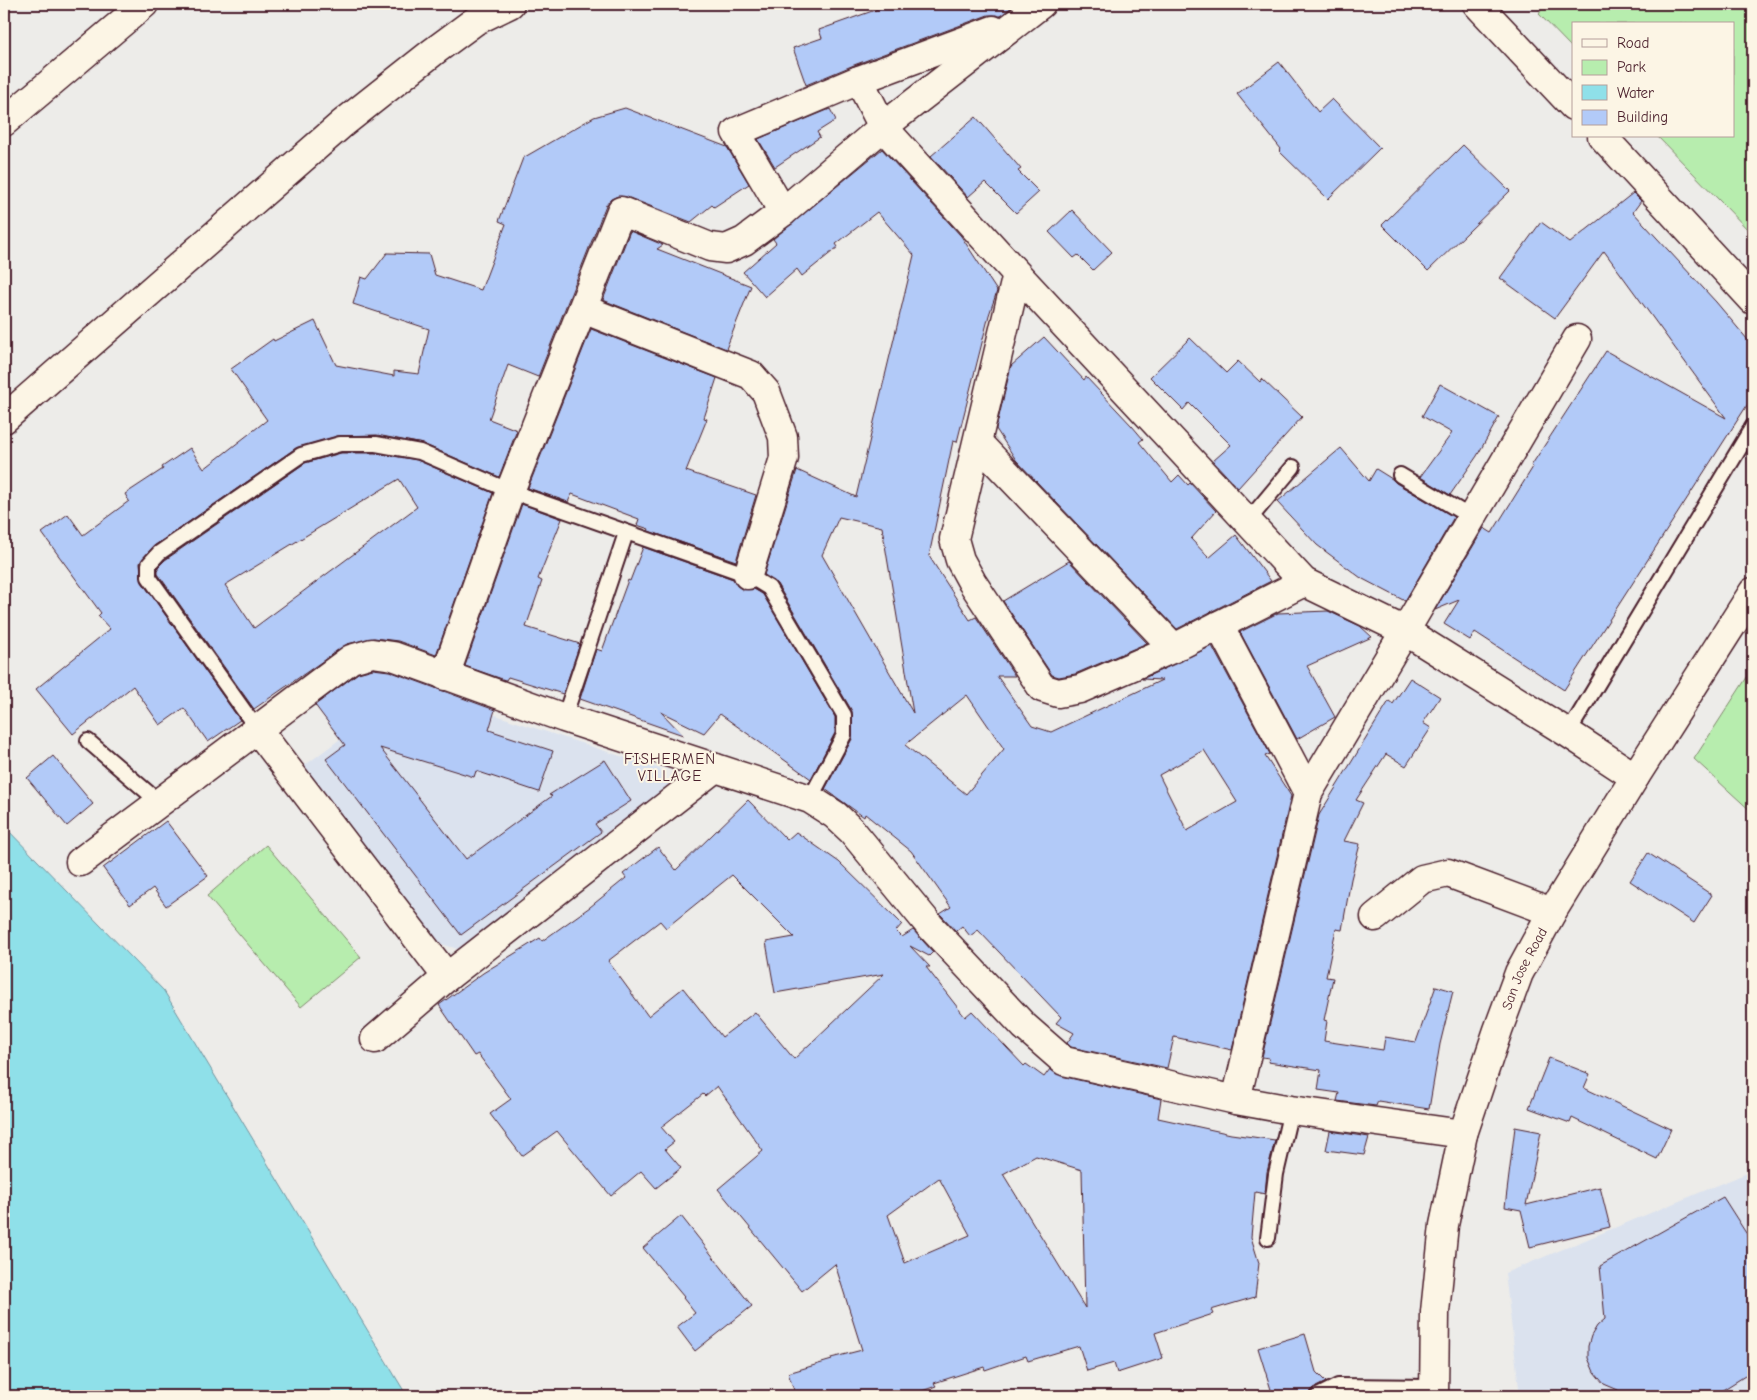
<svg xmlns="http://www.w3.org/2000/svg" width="1757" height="1400" font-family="'Comic Neue',sans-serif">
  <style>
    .built { fill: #dbe2ee }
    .green { fill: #b7edae; stroke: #80866c }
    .water { fill: #8fe0e9; stroke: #73939d }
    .building { fill: #b2caf8; stroke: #4a1f2b; fill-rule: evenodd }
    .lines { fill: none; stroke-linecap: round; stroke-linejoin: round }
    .lane-casing { stroke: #4a1f2b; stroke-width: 18 }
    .street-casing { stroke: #4a1f2b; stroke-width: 31 }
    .secondary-casing { stroke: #4a1f2b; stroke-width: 31 }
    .lane { stroke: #fcf5e5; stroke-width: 14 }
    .street { stroke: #fcf5e5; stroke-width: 28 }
    .secondary { stroke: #fcf5e5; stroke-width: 28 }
    .labels { text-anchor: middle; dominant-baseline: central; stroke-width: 4; stroke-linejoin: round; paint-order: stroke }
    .street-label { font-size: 14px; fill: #4a1f2b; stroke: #fcf5e5 }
    .neighbourhood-label { font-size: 15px; letter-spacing: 1px; fill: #4a1f2b; stroke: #fcf5e5 }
  </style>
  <rect width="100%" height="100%" fill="#edece9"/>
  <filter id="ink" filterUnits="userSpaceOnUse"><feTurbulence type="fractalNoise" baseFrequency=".02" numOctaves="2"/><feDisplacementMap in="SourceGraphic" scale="10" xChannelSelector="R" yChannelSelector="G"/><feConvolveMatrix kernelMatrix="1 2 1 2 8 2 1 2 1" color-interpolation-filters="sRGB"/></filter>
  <g filter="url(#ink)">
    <g class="built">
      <path d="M410 687 660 769 672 790 458 949 425 939 304 766Z"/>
      <path d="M1752 1171 1753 1173V1396H1520L1505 1273Z"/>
    </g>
    <g class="green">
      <path d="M1545 4H1753V235L1657 136H1733V24H1573V49L1539 14Z"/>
      <path d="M1753 668V813L1694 759Z"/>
      <path d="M266 845 361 957 301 1007 207 896Z"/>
    </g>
    <path class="water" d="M4 826 164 991 407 1396H4Z"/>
    <g class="building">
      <path d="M892 4H1016L1000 16 995 15H988L854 65 806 85 793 48 822 38 819 30Z"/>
      <path d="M1279 62 1318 112 1332 99 1380 148 1328 199 1279 151 1281 149 1237 94Z"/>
      <path d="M625 108 727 147 749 184 714 207 712 205 691 222 627 197 618 196 611 199 606 205 538 377 508 365 489 419 517 430 499 477 423 444 377 435 338 436 296 448 154 546 143 558 140 563 142 582 240 720 208 742 184 708 160 725 133 686 73 734 36 689 110 629 98 616 101 613 42 533 68 514 83 535 129 501 125 494 163 469 162 467 190 448 204 469 267 420 231 369 273 339 274 341 315 321 336 365 394 376V371L419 374 429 329 353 304 361 277 367 279 387 253 429 254 435 275 481 290 506 224 499 221 523 158 594 117Z"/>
      <path d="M830 109 836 120 817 132 820 137 775 167 758 139Z"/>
      <path d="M976 117 1021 169 1018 171 1039 192 1016 213 985 182 968 197 931 156Z"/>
      <path d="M1463 145 1510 191 1428 271 1382 225Z"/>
      <path d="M882 149 961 236 997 291 989 315 957 442 953 441 929 556 970 620 976 617 1015 676H997L1032 726 1051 732 1162 680 1142 679 1212 646 1270 754 1265 756 1291 796 1232 1050 1174 1037 1167 1068 1071 1047 1067 1043 1074 1033 1056 1023 1061 1017 978 930 970 936 962 926 956 931 942 916 940 914 951 907 911 851 865 814 864 817 825 789 852 739V711L777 584 764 575 797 470 856 497 914 255 877 212 836 244 838 247 802 276 797 269 765 297 743 272 776 243 773 239ZM839 517 882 527 913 713 822 555ZM967 695 1004 749 966 794 905 745ZM1204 750 1237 802 1187 831 1159 775Z"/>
      <path d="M1633 193 1641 201 1633 212 1716 302 1753 346V396L1564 690 1475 632 1470 640 1444 624 1459 600 1435 610 1484 528 1492 533 1533 467 1531 466 1606 351 1726 418 1604 251 1555 318 1500 278 1541 222 1570 243Z"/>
      <path d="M1072 210 1112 252 1093 270 1078 255 1074 258 1049 232Z"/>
      <path d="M630 231 663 245 657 249 751 286 726 349 603 300Z"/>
      <path d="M591 329 717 378 704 418 707 419 686 471 756 495 736 561 648 531 649 529 637 525 639 519 572 494 568 502 528 488Z"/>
      <path d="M1044 337 1084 380 1086 377 1132 426 1143 439 1139 442 1172 482 1179 475 1188 485 1190 483 1216 511 1191 539 1209 558 1236 535 1271 581 1177 629 1016 460 996 429 1011 366Z"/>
      <path d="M1190 338 1226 373 1238 361 1260 382 1262 379 1302 417 1238 488 1213 461 1231 445 1189 403 1183 410 1150 377Z"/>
      <path d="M1440 384 1499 417 1477 456 1450 495 1420 477 1452 433 1422 416Z"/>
      <path d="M1341 448 1369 481 1376 469 1392 479 1396 483 1454 517 1405 601 1361 578 1317 545 1277 502Z"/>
      <path d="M341 453H375L417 460 493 493 436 655 398 641 374 638 347 644 254 709 158 574V567L165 560 305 463ZM399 479 417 507 254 628 225 585Z"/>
      <path d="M522 504 562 519 538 579 542 581 526 627 580 644 563 694 508 677 506 680H505L465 666Z"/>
      <path d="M643 547 733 579 737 586 743 590 754 589 763 594 835 717V733L811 779 720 714 704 733 661 712 683 735 580 699 596 649 602 651 628 580 630 581Z"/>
      <path d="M1069 561 1147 643 1075 674 1059 677 1052 675 1003 601Z"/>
      <path d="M1328 611 1360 626 1372 637 1307 666 1335 717 1297 739 1240 632 1278 613Z"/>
      <path d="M373 669 389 671 495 710 489 730 553 751 539 792 476 771 474 777 380 748 466 859 552 796 549 795 605 760 631 801 595 824 601 832 461 935 326 759 345 745 315 705 358 673Z"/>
      <path d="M1410 678 1440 697 1423 723 1431 728 1406 766 1386 754 1356 800 1363 803 1344 841 1360 844 1351 879 1342 930 1336 929 1326 977 1333 978 1324 1020 1327 1021 1324 1041 1383 1050 1385 1037 1416 1042 1436 986 1453 991 1440 1044 1429 1109 1378 1101 1376 1106 1337 1101 1339 1093 1318 1090 1321 1070 1268 1062 1269 1058 1262 1057 1319 815 1389 701 1393 704Z"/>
      <path d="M53 756 93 804 67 826 27 778Z"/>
      <path d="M748 800 787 840 796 832 839 862 902 924 896 931 902 937 913 930 933 952 929 956 910 946 930 967H926L965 1017 972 1011 1024 1066 1026 1064 1044 1077 1050 1069 1061 1076 1161 1099 1158 1118 1231 1134 1275 1140 1267 1172 1265 1194 1255 1192 1251 1237 1259 1263 1255 1297 1211 1310 1213 1314 1155 1333 1163 1358 1117 1373 1114 1363 1087 1371 1079 1346 1028 1361 1026 1356 985 1370 984 1367 934 1383 936 1386 908 1396H796L788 1373 832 1360 831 1358 862 1350 835 1264 802 1291 718 1189 763 1151 717 1086 705 1096 703 1094 661 1127 674 1142 665 1149 681 1168 656 1188 641 1171 611 1196 557 1131 522 1156 490 1114 511 1099 478 1054 474 1056 439 1005 483 973 540 938 542 941 590 907 626 878 623 874 658 847 676 870ZM732 875 794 937 766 942 775 993 884 974 794 1059 755 1012 722 1037 683 988 648 1016 608 961 660 921 666 928ZM1036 1156 1082 1170 1085 1308 1003 1174ZM939 1178 970 1235 905 1263 888 1215Z"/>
      <path d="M166 821 208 876 166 906 153 888 130 905 103 868Z"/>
      <path d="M1648 853 1712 895 1694 923 1630 881Z"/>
      <path d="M1549 1058 1590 1074 1584 1088 1671 1129 1657 1159 1572 1118 1570 1123 1529 1108Z"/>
      <path d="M1515 1127 1541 1132 1526 1205 1600 1187 1610 1227 1530 1247 1521 1210 1505 1207Z"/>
      <path d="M1330 1131 1369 1137 1364 1155 1326 1150Z"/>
      <path d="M1723 1197 1753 1244V1371L1713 1396H1618V1390L1604 1384 1594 1372 1588 1358V1346L1591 1336 1597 1326 1605 1319 1600 1266Z"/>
      <path d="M681 1216 752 1306 695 1351 677 1327 695 1313 683 1298 684 1297 643 1248Z"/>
      <path d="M1305 1334 1316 1372 1326 1382 1314 1388 1310 1392 1309 1396H1273L1258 1348Z"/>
    </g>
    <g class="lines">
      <defs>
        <g id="lane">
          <path d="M1400 475 1472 518"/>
          <path d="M1248 521 1293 467"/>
          <path d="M564 718 626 533"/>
          <path d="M257 729 149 577V564L159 553 301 455 340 444H376L420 452 510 491 748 575 769 588 844 715V735L810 799"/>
          <path d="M1568 733 1753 426"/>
          <path d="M88 741 159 802"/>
          <path d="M1268 1238 1276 1174 1291 1110"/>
          <path d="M1318 1396 1338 1386 1433 1387"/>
        </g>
        <g id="street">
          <path d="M1477 4 1573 106"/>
          <path d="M859 80 883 127 1017 274 1304 582 1405 631 1568 733 1635 777"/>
          <path d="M4 122 144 4"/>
          <path d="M1602 136 1753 300"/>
          <path d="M783 212 736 132 859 80 993 30"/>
          <path d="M1017 274 954 539 960 560 972 582 1042 688 1058 693 1080 689 1174 648 1304 582"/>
          <path d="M583 309 751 375 766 392 783 437 784 458 748 575"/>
          <path d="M4 419 342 124 433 52 475 21 510 4"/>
          <path d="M978 443 1174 648"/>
          <path d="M1219 625 1308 793"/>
          <path d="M445 676 510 491 621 211 710 247 726 249 744 241 783 212 883 127 1041 4"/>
          <path d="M257 729 447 977"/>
          <path d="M80 862 351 659 372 653 393 656 564 718 810 799 835 815 852 831 930 926 1024 1026 1064 1061 1236 1100 1291 1110 1463 1134"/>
          <path d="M1375 917 1422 879 1448 873 1552 912"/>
          <path d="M375 1039 447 977 715 768"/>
          <path d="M1236 1100 1308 793 1405 631 1577 339"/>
        </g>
        <g id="secondary">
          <path id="s1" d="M1434 1396 1435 1312 1444 1225 1463 1134 1498 1030 1519 973 1552 912 1635 777 1753 592"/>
        </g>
      </defs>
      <use href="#lane" class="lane-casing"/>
      <use href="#street" class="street-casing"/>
      <use href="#secondary" class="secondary-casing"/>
      <use href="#lane" class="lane"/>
      <use href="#street" class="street"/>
      <use href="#secondary" class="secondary"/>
    </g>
  </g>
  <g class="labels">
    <g class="street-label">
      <text stroke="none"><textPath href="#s1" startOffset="441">San Jose Road</textPath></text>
    </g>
    <g class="neighbourhood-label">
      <text x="670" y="759">FISHERMEN<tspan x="670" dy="17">VILLAGE</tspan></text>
    </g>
  </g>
  <rect width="1757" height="1400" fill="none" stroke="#fcf5e5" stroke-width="20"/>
  <rect x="10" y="10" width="1737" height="1380" fill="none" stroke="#4a1f2b" stroke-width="2" filter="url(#ink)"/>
  <rect x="1572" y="22" width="162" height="115" fill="#fcf5e5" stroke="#b59f9b"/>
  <rect x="1582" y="39" width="25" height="8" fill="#fcf5e5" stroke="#b59f9b"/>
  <text x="1617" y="48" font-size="15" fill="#4a1f2b">Road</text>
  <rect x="1582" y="60" width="25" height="15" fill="#b7edae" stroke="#b59f9b"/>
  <text x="1617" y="72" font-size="15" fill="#4a1f2b">Park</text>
  <rect x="1582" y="85" width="25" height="15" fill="#8fe0e9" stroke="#b59f9b"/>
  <text x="1617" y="98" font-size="15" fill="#4a1f2b">Water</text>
  <rect x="1582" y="110" width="25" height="15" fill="#b2caf8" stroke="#b59f9b"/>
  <text x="1617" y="122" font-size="15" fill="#4a1f2b">Building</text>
</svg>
